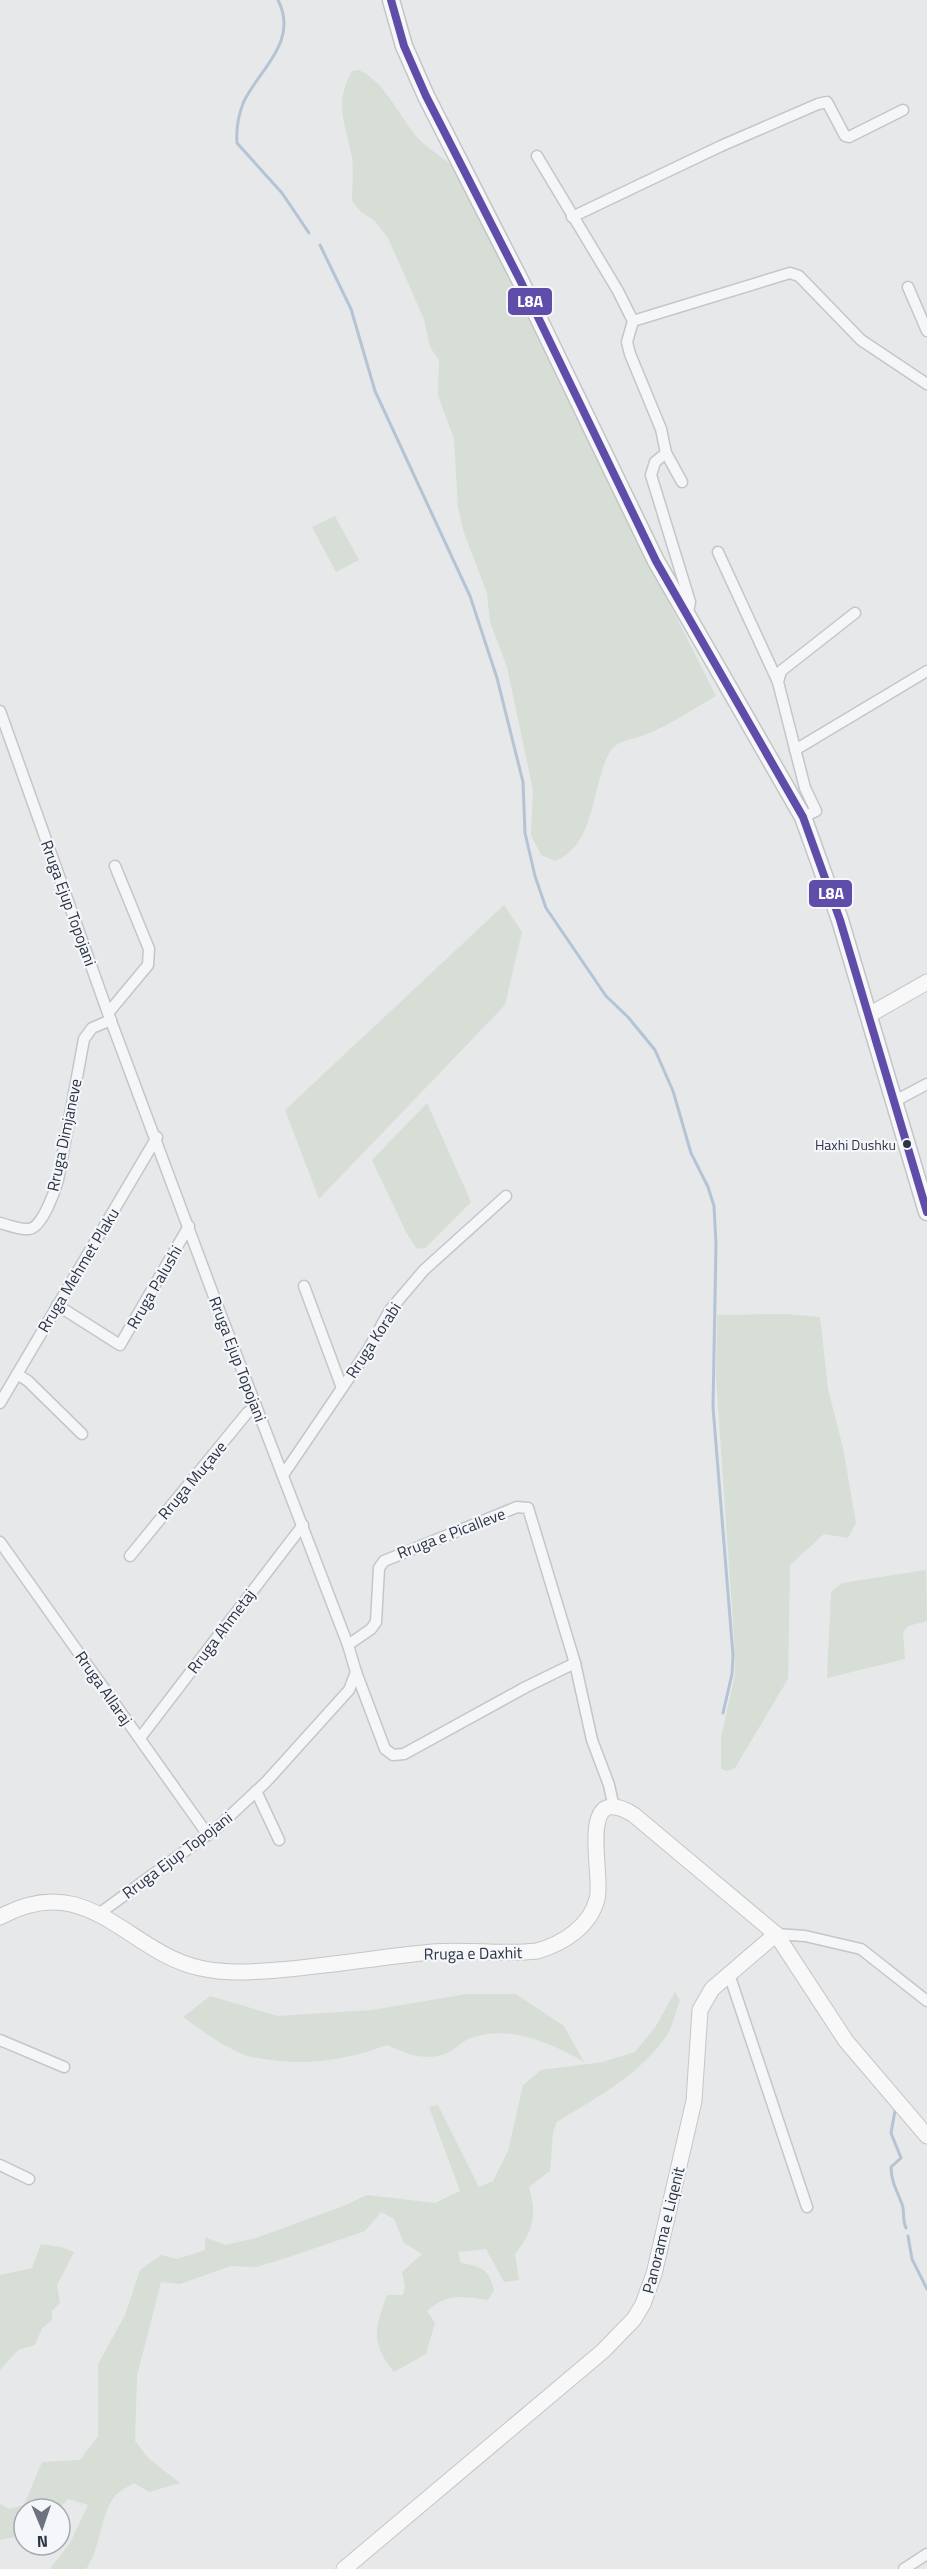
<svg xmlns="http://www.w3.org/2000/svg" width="927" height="2569" font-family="'Titillium Web',sans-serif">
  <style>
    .green { fill: #d6ded6 }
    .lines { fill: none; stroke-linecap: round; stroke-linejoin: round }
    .stream { stroke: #b4c4d5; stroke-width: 3 }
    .street-casing { stroke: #c4c6c8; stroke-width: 13 }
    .secondary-casing { stroke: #c4c6c8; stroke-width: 17 }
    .primary-casing { stroke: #c2c5c8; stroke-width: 19 }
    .street { stroke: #f5f6f7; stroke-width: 10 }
    .secondary { stroke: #f8f8f8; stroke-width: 15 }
    .primary { stroke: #f8f8f8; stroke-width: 16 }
    .bus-1-casing { stroke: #f4f6f9; stroke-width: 12 }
    .bus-1 { stroke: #604daa; stroke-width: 8 }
    .bus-dot { fill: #2b3445; stroke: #f4f6f9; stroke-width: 2 }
    .labels { text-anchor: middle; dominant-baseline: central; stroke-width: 4.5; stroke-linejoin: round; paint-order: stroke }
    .bus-label { font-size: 14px; fill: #2b3445; stroke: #f4f6f9; text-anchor: end }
    .street-label { font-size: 16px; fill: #2b3445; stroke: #f4f6f9 }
    .line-badge { stroke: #f4f6f9; stroke-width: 2 }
    .badge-label { font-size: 16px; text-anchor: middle; font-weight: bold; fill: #fff }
  </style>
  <rect width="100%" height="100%" fill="#e6e8ea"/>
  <g class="green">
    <path d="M359 70C389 84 400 122 423 143 436 155 450 161 462 175L648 561 716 696C693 709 669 726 644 735 634 739 617 741 611 750 591 782 597 845 555 861L541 855 531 835 533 790 507 667 490 622 487 593 463 530 458 507 454 439 438 395 439 360 430 347 424 319 388 238 374 220 361 212 352 201C352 187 354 172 352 158 346 122 333 107 352 71Z"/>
    <path d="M335 516 359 560 336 572 312 527Z"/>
    <path d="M504 905 522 932 505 1005 319 1199 285 1110Z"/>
    <path d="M427 1103 471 1202 425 1248 417 1249 406 1232 372 1160Z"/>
    <path d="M785 1314 820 1317 828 1389 843 1448 856 1523 848 1538 824 1534 790 1565 788 1679 735 1768 727 1771 721 1769V1737L735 1675 734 1638 716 1378 717 1315Z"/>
    <path d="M926 1570 927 1621 908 1626 903 1632 905 1659 827 1678 831 1592 842 1583Z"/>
    <path d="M675 1992 680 2000C676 2011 673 2025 667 2035 640 2075 597 2097 557 2122L553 2132 550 2171 529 2187C537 2216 534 2230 515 2254L519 2280 504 2282 486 2249 458 2252 461 2263C480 2266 489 2269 494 2290L488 2300C462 2296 447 2293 427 2311L435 2323 426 2354 394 2372C370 2343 375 2328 387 2295H403L405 2286 402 2272 422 2254 404 2243 394 2219 381 2212 365 2231 286 2258 256 2267 231 2266 180 2284 161 2282 137 2376 135 2441 148 2458 180 2483 149 2492 134 2483C128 2487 119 2491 114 2497 99 2519 101 2548 86 2569H50L70 2543 88 2505 68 2499 59 2509H24V2535L0 2540V2504L10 2509 24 2505 42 2462 80 2460 98 2436V2364L125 2315 140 2270 161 2255 177 2259 205 2250V2237L225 2245 256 2238 341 2207 367 2195 435 2203 460 2191 429 2107 438 2105 479 2187 493 2181 508 2151 523 2085 541 2070 603 2062 635 2052 656 2026Z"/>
    <path d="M467 1994H516L564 2026 584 2062C551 2043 507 2023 468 2039 460 2043 453 2051 445 2054 423 2061 407 2054 387 2045 347 2060 306 2066 264 2059 257 2058 248 2057 242 2054 221 2045 201 2030 183 2017L210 1996 278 2016 372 2010Z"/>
    <path d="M41 2244 61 2247 74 2252 57 2285 60 2303 52 2311V2320L42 2328 35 2345 18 2350 0 2370V2275L32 2268Z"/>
  </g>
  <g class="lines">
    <g class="stream">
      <path d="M278 0C299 41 260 69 244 101 239 113 236 129 237 143L282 193 309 233"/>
      <path d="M320 245 351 309 375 391 470 596 497 678 523 782 525 833 535 876 546 908 606 996 628 1017 655 1050 673 1091 691 1153 708 1187 714 1206 716 1244 713 1407 733 1655 732 1674 723 1713"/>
      <path d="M895 2111 891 2133 901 2158 891 2167C891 2181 897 2191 902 2204 905 2212 902 2220 906 2228"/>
      <path d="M908 2236 912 2259 927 2289"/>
    </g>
    <defs>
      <g id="street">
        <path d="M537 156 618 291 633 321"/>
        <path d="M572 217 721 146 818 104 827 102 845 136 849 137 903 110"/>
        <path d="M908 287 927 331"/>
        <path d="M633 321 790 273 799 276 861 340 927 384"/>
        <path d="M633 321 627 342 630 354 661 429 666 453 682 482"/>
        <path d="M666 453 655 462 651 475 690 602 687 616"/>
        <path d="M718 552 778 682"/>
        <path d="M0 711 108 1013 219 1310 348 1645 356 1672 349 1690 266 1782 218 1827 100 1913"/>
        <path d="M795 750 927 671"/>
        <path d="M803 817 816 811 805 788 778 682 781 671 855 613"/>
        <path d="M108 1013 148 965 149 949 115 866"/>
        <path d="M895 1101 927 1084"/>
        <path d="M0 1223C9 1225 20 1230 29 1229 42 1228 55 1191 58 1180L84 1039 92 1028 111 1020"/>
        <path d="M304 1286 342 1388"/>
        <path d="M57 1305 120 1345 189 1226"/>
        <path d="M17 1374 28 1381 82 1434"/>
        <path d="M0 1403 157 1137"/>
        <path d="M283 1475 368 1350 390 1310 424 1270 506 1196"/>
        <path d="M0 1542 208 1835"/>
        <path d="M130 1556 247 1413 256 1406"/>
        <path d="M348 1645 371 1629 376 1622 379 1568 384 1561 517 1507 528 1508 575 1663 592 1740 609 1785 614 1808"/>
        <path d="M356 1672 385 1749 393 1755 404 1754 526 1687 575 1663"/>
        <path d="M140 1738 303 1525"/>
        <path d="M256 1791 279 1840"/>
        <path d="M776 1934 805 1936 861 1949 927 2001"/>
        <path d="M729 1974 807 2207"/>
        <path d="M0 2040 64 2067"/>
        <path d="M0 2165 29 2179"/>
        <path d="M904 2569 927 2554"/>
      </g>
      <g id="secondary">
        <path d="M869 1015 927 982"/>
        <path d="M0 1917C88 1868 127 1952 200 1968 226 1974 252 1972 278 1970 329 1966 380 1957 432 1952 467 1949 502 1955 537 1951 562 1944 590 1927 597 1899 604 1876 575 1778 634 1815L776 1934 846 2041 927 2136"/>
        <path d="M344 2569 603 2351 634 2319 643 2304 654 2274 694 2101 700 2010 712 1989 776 1934"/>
      </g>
      <path id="primary" d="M391 0 404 46 426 96 521 282 656 561 803 817 840 920 927 1212"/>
    </defs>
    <use href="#street" class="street-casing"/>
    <use href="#secondary" class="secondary-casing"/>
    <use href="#primary" class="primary-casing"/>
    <use href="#street" class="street"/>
    <use href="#secondary" class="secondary"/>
    <use href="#primary" class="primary"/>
    <defs>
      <path id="bus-1" d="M391 0 404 46 426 96 521 282 656 561 803 817 840 920 927 1212"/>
    </defs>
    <use href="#bus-1" class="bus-1-casing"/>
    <use href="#bus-1" class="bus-1"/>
  </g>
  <circle class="bus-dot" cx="907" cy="1144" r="5"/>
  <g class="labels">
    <g class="bus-label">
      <text x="896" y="1144">Haxhi Dushku</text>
    </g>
    <g class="street-label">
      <text transform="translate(69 903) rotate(70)">Rruga Ejup Topojani</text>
      <text transform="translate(64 1135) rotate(-78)">Rruga Dimjaneve</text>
      <text transform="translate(78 1270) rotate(-59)">Rruga Mehmet Plaku</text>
      <text transform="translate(154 1287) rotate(-60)">Rruga Palushi</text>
      <text transform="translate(373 1340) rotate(-57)">Rruga Korabi</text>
      <text transform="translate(238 1359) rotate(69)">Rruga Ejup Topojani</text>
      <text transform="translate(192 1480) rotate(-50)">Rruga Muçave</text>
      <text transform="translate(451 1533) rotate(-21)">Rruga e Picalleve</text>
      <text transform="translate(221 1631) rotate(-53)">Rruga Ahmetaj</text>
      <text transform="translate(104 1688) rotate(55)">Rruga Allaraj</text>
      <text transform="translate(177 1855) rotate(-37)">Rruga Ejup Topojani</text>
      <text transform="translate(473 1953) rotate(-1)">Rruga e Daxhit</text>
      <text transform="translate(663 2230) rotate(-76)">Panorama e Liqenit</text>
    </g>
  </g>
  <g class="line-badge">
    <rect x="507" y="287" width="46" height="29" rx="6" fill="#604daa"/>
    <rect x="808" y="879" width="45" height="29" rx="6" fill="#604daa"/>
  </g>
  <g class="badge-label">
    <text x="530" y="307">L8A</text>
    <text x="831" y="899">L8A</text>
  </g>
  <g transform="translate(42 2527) rotate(178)"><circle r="28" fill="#f4f6f9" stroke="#a4a8b1" stroke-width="1.5"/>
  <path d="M0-4.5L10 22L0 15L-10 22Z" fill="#6c737f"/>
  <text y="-9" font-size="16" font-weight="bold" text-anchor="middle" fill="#2b3445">N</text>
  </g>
</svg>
